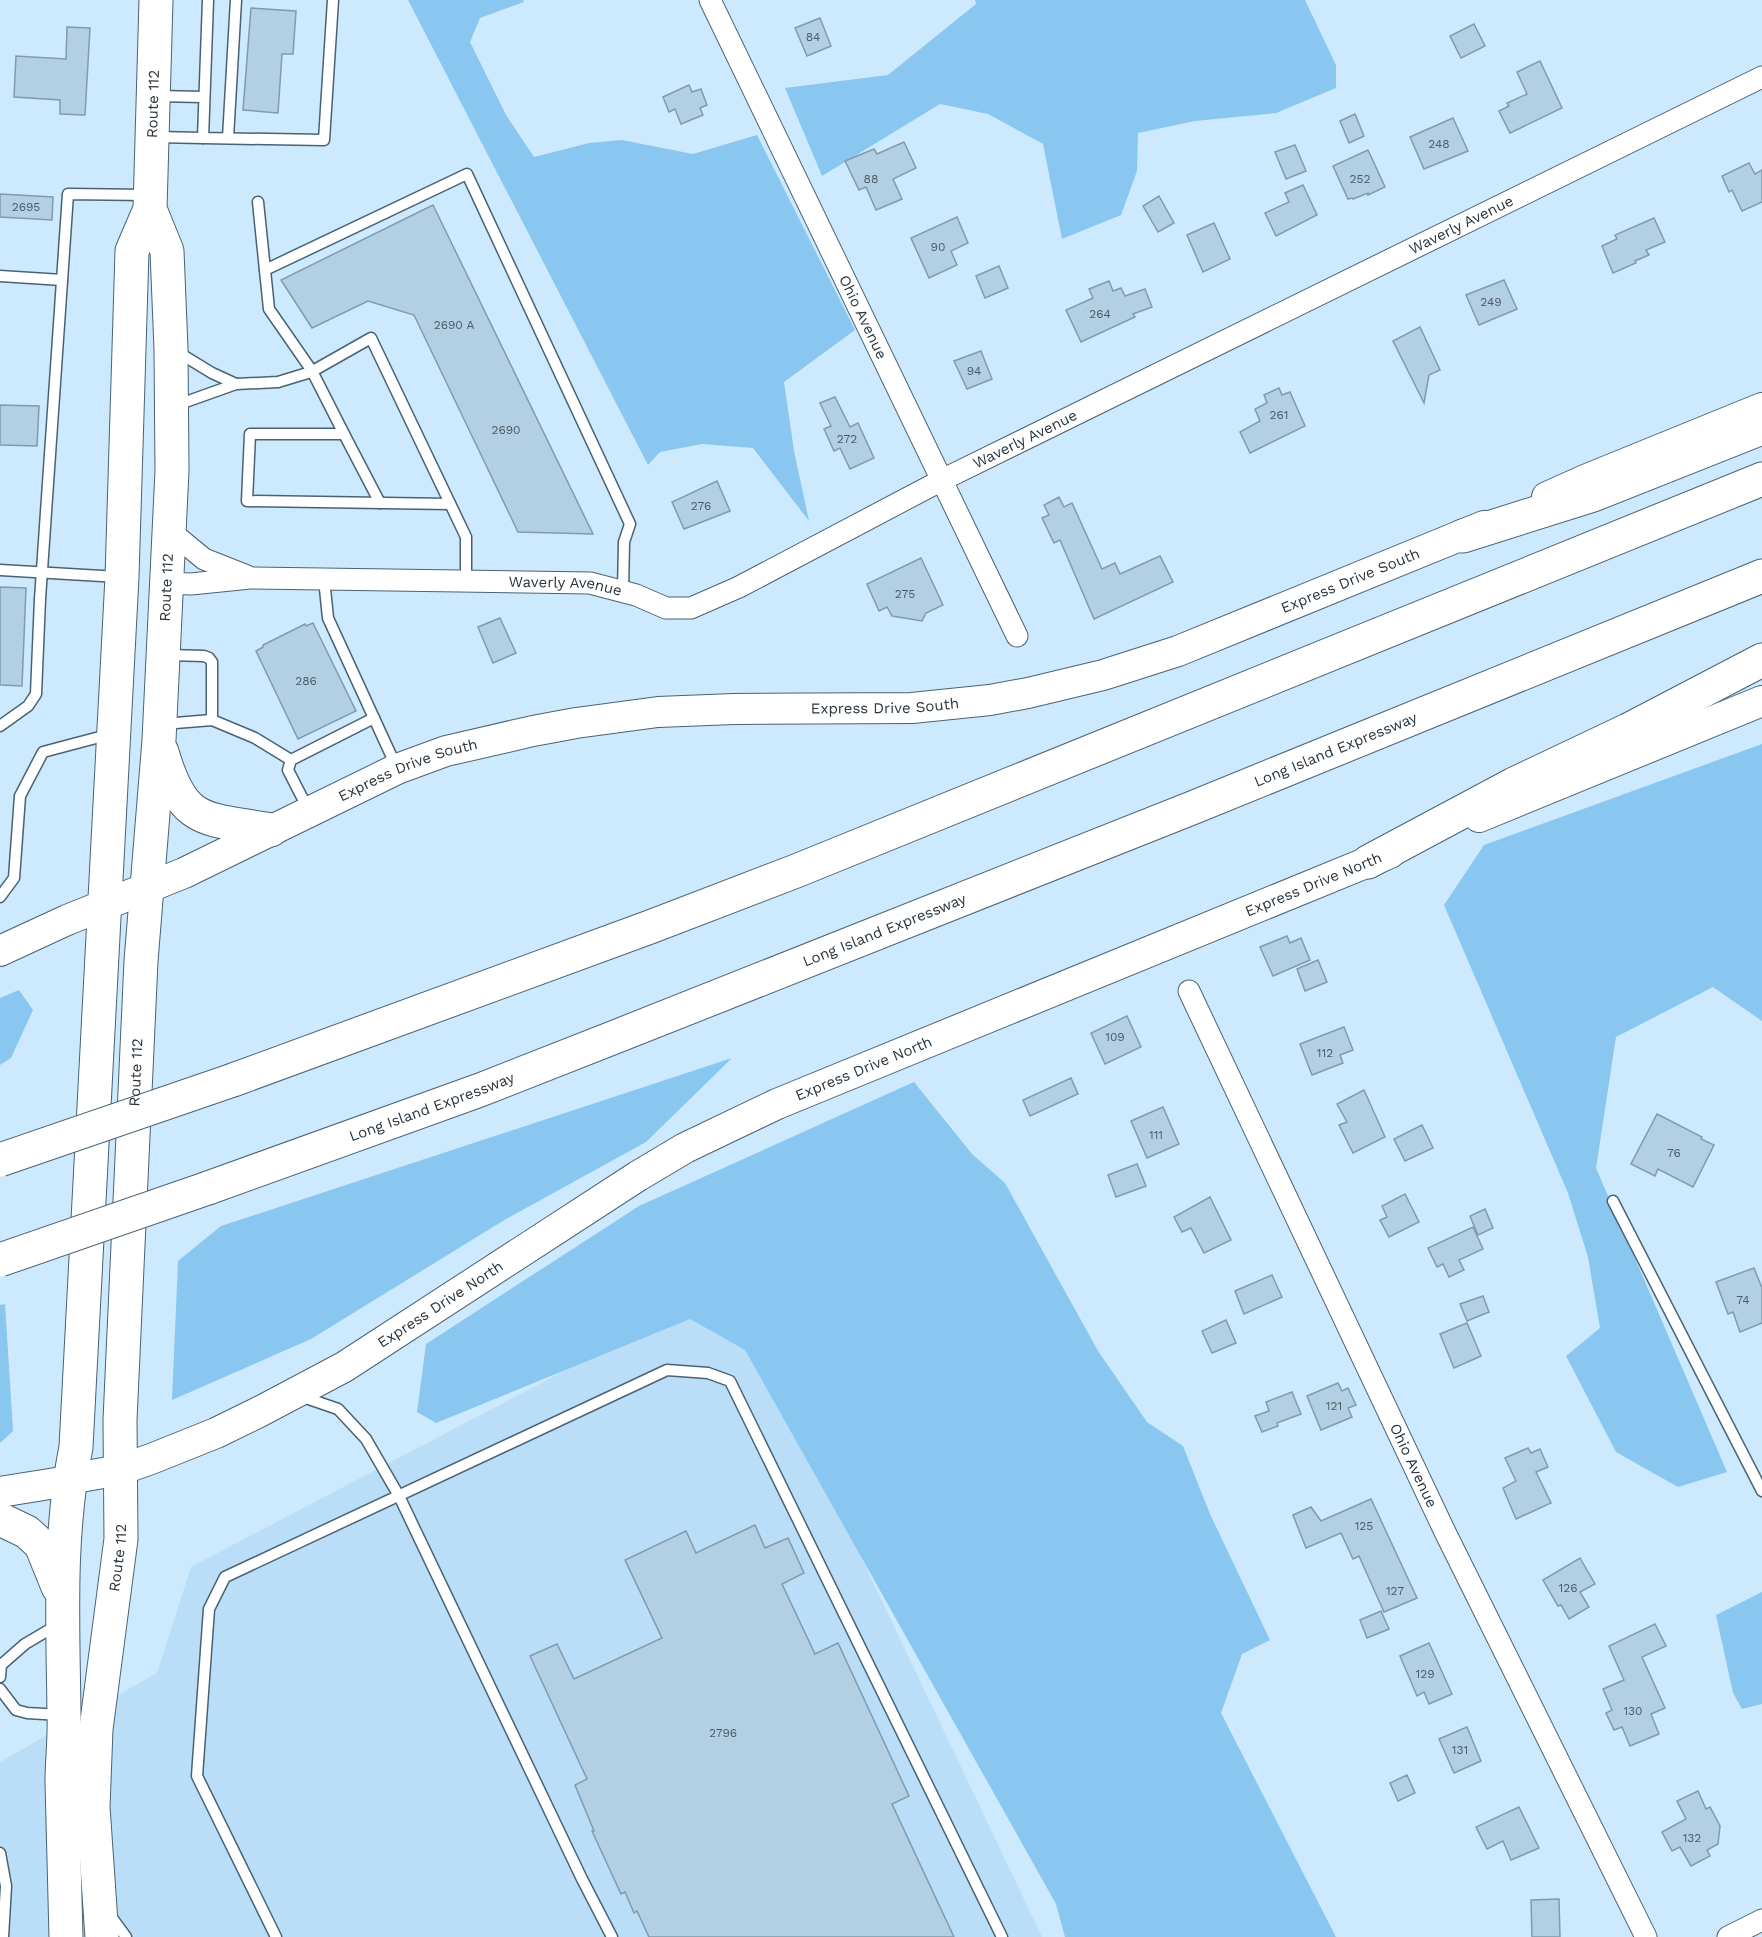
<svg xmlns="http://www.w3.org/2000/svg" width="1762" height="1937" font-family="'Work Sans',sans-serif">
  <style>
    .built { fill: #badef7 }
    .green { fill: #89c7f1 }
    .building { fill: #b3cfe3; stroke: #7f9bad; stroke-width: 1.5 }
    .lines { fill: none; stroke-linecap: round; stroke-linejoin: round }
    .service-casing { stroke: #496374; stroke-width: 13 }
    .minor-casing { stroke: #496374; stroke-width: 23 }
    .secondary-casing { stroke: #496374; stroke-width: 32 }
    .primary-casing { stroke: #496374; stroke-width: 35 }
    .motorway-casing { stroke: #496374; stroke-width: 35 }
    .service { stroke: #fff; stroke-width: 10 }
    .minor { stroke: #fff; stroke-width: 21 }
    .secondary { stroke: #fff; stroke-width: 30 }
    .primary { stroke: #fff; stroke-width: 33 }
    .motorway { stroke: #fff; stroke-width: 33 }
    .motorway-bridge-casing { stroke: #496374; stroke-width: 35; stroke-linecap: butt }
    .motorway-bridge { stroke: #fff; stroke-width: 33 }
    .labels { text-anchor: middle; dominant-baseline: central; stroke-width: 6; stroke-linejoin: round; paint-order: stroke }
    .number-label { font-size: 12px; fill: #4c5c66 }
    .street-label { font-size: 15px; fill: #2a353d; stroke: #fff }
  </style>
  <rect width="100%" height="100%" fill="#cce9fd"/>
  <path class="built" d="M686 1307 759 1343 1042 1937H0V1762L157 1673 191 1567Z"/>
  <g class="green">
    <path d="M408 0H523L524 2 480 18 470 42 506 115 534 157 589 143 622 140 693 154 757 135 855 330 784 382 794 451 809 521 753 448 702 444 660 452 648 465Z"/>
    <path d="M975 0H1305L1336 65V88L1276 113 1195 121 1138 133 1137 171 1121 215 1062 239 1043 144 988 114 940 104 822 176 785 88 888 75 976 4Z"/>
    <path d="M1762 744V1021L1713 987 1616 1037 1596 1168 1727 1472 1678 1487 1616 1452 1566 1356 1600 1328 1588 1257 1568 1193 1444 905 1484 845Z"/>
    <path d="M19 990 33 1010 11 1058 0 1065V998Z"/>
    <path d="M732 1058 646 1142 506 1219 311 1339 172 1400 178 1261 221 1226Z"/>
    <path d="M914 1082 972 1154 1005 1183 1098 1351 1147 1422 1183 1446 1210 1514 1270 1640 1242 1654 1221 1713 1336 1937H1065L1056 1904 745 1350 690 1319 436 1423 417 1412 426 1344 639 1206Z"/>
    <path d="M5 1304 13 1431 0 1443V1305Z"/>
    <path d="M1762 1592V1704L1742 1709 1733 1693 1716 1615Z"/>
  </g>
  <g class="building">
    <path d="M251 8 296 11 293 54H282L278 113 243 110Z"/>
    <path d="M820 18 831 46 807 56 795 28Z"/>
    <path d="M1474 24 1485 46 1461 58 1450 36Z"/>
    <path d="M67 27 90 28 85 115 60 114V100L14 97 16 56 66 59Z"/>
    <path d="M1540 61 1562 108 1510 133 1499 111 1509 106 1507 103 1527 94 1517 72Z"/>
    <path d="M689 85 692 92 701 89 707 105 700 108 703 115 681 124 675 109 669 112 663 97Z"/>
    <path d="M1355 114 1364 136 1349 143 1340 121Z"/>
    <path d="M1453 118 1468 151 1424 169 1410 137Z"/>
    <path d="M904 142 916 168 893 179 902 199 876 210 866 187 859 190 845 161 874 149 877 154Z"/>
    <path d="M1295 145 1306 171 1286 179 1275 152Z"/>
    <path d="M1368 150 1385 187 1368 195V193L1353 199 1352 198 1348 199 1333 166Z"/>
    <path d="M1749 163 1755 174 1762 170V202L1742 211 1732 190 1729 192 1722 176Z"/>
    <path d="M1303 185 1317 215 1276 236 1265 213 1289 202 1285 193Z"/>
    <path d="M0 194 53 197 52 220 0 217Z"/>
    <path d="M1159 196 1174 223 1158 232 1143 206Z"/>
    <path d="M433 205 593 534 518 532 414 315 368 301 312 328 281 280Z"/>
    <path d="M957 217 968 243 951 251 957 265 929 278 911 238Z"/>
    <path d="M1654 218 1665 242 1646 250 1649 255 1635 261 1636 263 1613 273 1602 246 1617 239 1615 235Z"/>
    <path d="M1214 223 1230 259 1203 272 1187 235Z"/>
    <path d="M999 266 1008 288 985 298 976 276Z"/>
    <path d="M1504 280 1517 309 1479 325 1466 295Z"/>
    <path d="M1109 281 1113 291 1121 288 1125 296 1145 289 1152 307 1133 314 1135 317 1081 342 1066 310 1093 298 1089 289Z"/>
    <path d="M1420 327 1440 370 1429 375 1424 403 1393 341Z"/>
    <path d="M981 351 992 379 967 389 954 361Z"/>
    <path d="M1279 388 1282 395 1290 392 1305 426 1250 453 1240 432 1260 421 1255 409 1267 403 1264 395Z"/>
    <path d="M835 397 850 427 858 423 874 458 850 469 840 448 834 451 824 429 831 426 820 403Z"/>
    <path d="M0 405 39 406 37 446 0 445Z"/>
    <path d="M717 481 730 511 684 529 672 502Z"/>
    <path d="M1059 497 1064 507 1072 503 1102 569 1115 563 1120 574 1160 556 1173 582 1094 619 1060 540 1054 543 1042 518 1049 515 1044 505Z"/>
    <path d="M921 558 943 605 926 613 922 621 892 616 887 607 879 611 867 584Z"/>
    <path d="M0 587 26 588 22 686 0 685Z"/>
    <path d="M500 618 516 653 493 663 478 627Z"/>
    <path d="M313 623 356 711 298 739 256 651 263 647V645L305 624 306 626Z"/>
    <path d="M1287 936 1290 943 1301 938 1310 960 1273 976 1260 947Z"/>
    <path d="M1318 960 1327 982 1305 991 1297 969Z"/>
    <path d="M1127 1016 1141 1047 1105 1064 1091 1033Z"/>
    <path d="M1344 1027 1353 1050 1340 1055 1343 1063 1312 1075 1300 1044Z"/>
    <path d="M1071 1078 1078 1094 1030 1116 1023 1100Z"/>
    <path d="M1364 1090 1385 1137 1353 1153 1339 1125 1347 1122 1337 1104Z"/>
    <path d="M1163 1107 1179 1144 1147 1158 1131 1121Z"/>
    <path d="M1657 1114 1702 1137 1701 1139 1714 1145 1693 1187 1658 1169 1655 1176 1631 1164Z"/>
    <path d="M1422 1125 1433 1148 1405 1161 1394 1139Z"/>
    <path d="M1137 1164 1146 1186 1116 1197 1108 1175Z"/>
    <path d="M1405 1194 1419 1222 1389 1237 1380 1220 1387 1217 1382 1206Z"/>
    <path d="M1210 1197 1231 1240 1204 1253 1191 1228 1182 1232 1174 1217Z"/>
    <path d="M1485 1209 1493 1228 1478 1235 1470 1216Z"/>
    <path d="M1473 1227 1483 1249 1459 1260 1464 1270 1449 1277 1443 1264 1437 1267 1428 1248Z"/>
    <path d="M1754 1268 1762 1288V1323L1740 1332 1733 1312 1728 1314 1716 1282Z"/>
    <path d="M1272 1275 1282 1297 1244 1314 1235 1291Z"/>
    <path d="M1483 1296 1489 1312 1467 1321 1460 1304Z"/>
    <path d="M1226 1320 1236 1343 1212 1353 1202 1331Z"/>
    <path d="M1467 1323 1481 1356 1454 1368 1440 1334Z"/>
    <path d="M1338 1383 1342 1391 1348 1388 1356 1405 1348 1408 1352 1417 1321 1430 1307 1396Z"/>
    <path d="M1292 1392 1301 1414 1277 1423 1278 1426 1262 1432 1255 1416 1269 1411 1266 1402Z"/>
    <path d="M1528 1448 1531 1453 1540 1449 1548 1467 1536 1472 1551 1503 1516 1519 1503 1488 1516 1481 1505 1458Z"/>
    <path d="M1371 1499 1417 1598 1384 1612 1359 1556 1353 1559 1341 1533 1306 1548 1293 1515 1311 1507 1321 1521Z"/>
    <path d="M755 1525 765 1548 788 1538 804 1573 782 1584 815 1654 838 1643 909 1796 892 1804 954 1937H649L637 1911 634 1913 625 1892 621 1894 592 1831H594L575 1785 587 1779 530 1656 557 1644 574 1679 662 1638 625 1560 686 1531 696 1553Z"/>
    <path d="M1580 1558 1595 1584 1580 1592 1589 1607 1569 1619 1561 1605 1558 1606 1543 1580Z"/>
    <path d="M1381 1611 1389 1629 1367 1638 1360 1620Z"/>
    <path d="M1655 1624 1666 1646 1642 1657 1665 1708 1651 1714 1659 1734 1630 1746 1622 1727 1614 1730 1606 1713 1612 1710 1603 1689 1624 1680 1609 1646Z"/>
    <path d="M1429 1643 1452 1694 1429 1704 1424 1692 1417 1696 1400 1656Z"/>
    <path d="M1467 1727 1481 1761 1454 1773 1439 1739Z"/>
    <path d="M1407 1775 1415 1793 1398 1801 1390 1783Z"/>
    <path d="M1698 1791 1706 1809 1710 1807 1720 1826 1718 1844 1707 1850 1710 1856 1691 1866 1680 1847 1672 1851 1662 1832 1686 1819 1677 1801Z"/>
    <path d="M1519 1807 1539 1848 1511 1860 1503 1841 1487 1849 1476 1827Z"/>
    <path d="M1559 1899 1560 1937H1532L1531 1900Z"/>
  </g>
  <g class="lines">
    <defs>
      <g id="service">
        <path d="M208 0 203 138 324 140 333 0"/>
        <path d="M157 96 203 97"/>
        <path d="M156 137 203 138"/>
        <path d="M228 138 236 0"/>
        <path d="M258 202 269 309 312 371 344 434H250L247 501 450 504"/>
        <path d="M265 270 467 174 630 524 624 542 623 591"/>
        <path d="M0 276 62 280"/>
        <path d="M176 351 212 373 236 384"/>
        <path d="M177 405 236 384 278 382 311 372 371 338 466 537V581"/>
        <path d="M344 434 380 503"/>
        <path d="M0 570 119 577"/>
        <path d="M324 579 328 618 396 766"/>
        <path d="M168 655 204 656 209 658 212 662V720"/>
        <path d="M163 724 212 720 255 738 291 760"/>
        <path d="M0 726 28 706 36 694 40 599 68 194 148 195"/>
        <path d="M309 811 288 770 291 760 374 718"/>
        <path d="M0 897 14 878 20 796 43 752 111 734"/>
        <path d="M1613 1201 1762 1491"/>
        <path d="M300 1396 338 1409 366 1439 399 1496 582 1879 612 1937"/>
        <path d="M0 1677 1 1665 25 1644 59 1624"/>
        <path d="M0 1689 16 1710 27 1713 61 1715"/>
        <path d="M0 1853 6 1886 3 1937"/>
        <path d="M110 1915 126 1937"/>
        <path d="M276 1937 197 1776 209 1609 225 1577 667 1370 708 1373 730 1381 1002 1937"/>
      </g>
      <g id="minor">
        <path id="s1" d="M710 0 1017 636"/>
        <path d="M170 531 204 559 247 576"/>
        <path id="s2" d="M166 583 191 584 250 578 590 583 636 595 666 608H691L739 587 942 480 1762 77"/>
        <path id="s3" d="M1189 991 1445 1532 1646 1937"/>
        <path d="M1728 1937 1762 1920"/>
      </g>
      <g id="secondary">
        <path d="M1547 497 1585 480 1762 408"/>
        <path d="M1479 817 1762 701"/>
        <path id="s4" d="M0 951 67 920 184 873 397 769 446 751 533 731 576 723 658 712 734 709 912 708 990 700 1028 693 1103 675 1178 651 1484 526"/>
        <path id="s5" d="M0 1492 56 1483 69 1479 120 1470 151 1459 216 1433 259 1412 344 1367 638 1176 685 1148 777 1104 1390 853"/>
      </g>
      <g id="primary">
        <path d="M162 752C183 825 203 818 271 830"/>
        <path d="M0 1519 27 1532 41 1545 58 1587"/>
        <path id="s6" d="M66 1937C65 1885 63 1834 62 1782 62 1760 65 1737 64 1714 63 1623 58 1538 76 1447L122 577 132 251 150 209 156 0"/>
        <path id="s7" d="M102 1937 93 1807 96 1729 121 1539 120 1420 141 961 159 740 172 471 171 349 167 251 150 209"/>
      </g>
      <g id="motorway">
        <path d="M1463 536 1593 495 1762 428"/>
        <path d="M1368 862 1514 784 1628 730 1762 660"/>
        <path d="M233 1080 650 927 796 871 1762 479"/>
        <path id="s8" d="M208 1188 480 1090 620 1035 1192 808 1762 576"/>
      </g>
    </defs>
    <use href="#service" class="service-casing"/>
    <use href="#minor" class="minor-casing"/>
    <use href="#secondary" class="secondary-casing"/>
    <use href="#primary" class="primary-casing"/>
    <use href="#motorway" class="motorway-casing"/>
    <use href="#service" class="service"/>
    <use href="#minor" class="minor"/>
    <use href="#secondary" class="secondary"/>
    <use href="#primary" class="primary"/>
    <use href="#motorway" class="motorway"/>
    <defs>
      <g id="motorway-bridge">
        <path d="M0 1160 233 1080"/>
        <path d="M0 1260 208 1188"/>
      </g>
    </defs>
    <use href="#motorway-bridge" class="motorway-bridge-casing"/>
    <use href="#motorway-bridge" class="motorway-bridge"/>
  </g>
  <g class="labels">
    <g class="number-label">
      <text x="813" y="37">84</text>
      <text x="1439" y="144">248</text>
      <text x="871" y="179">88</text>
      <text x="1360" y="179">252</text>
      <text x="26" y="207">2695</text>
      <text x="938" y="247">90</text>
      <text x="1491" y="302">249</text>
      <text x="1100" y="314">264</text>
      <text x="454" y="325">2690 A</text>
      <text x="974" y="371">94</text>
      <text x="1279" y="415">261</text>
      <text x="506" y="430">2690</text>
      <text x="847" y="439">272</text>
      <text x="701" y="506">276</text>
      <text x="905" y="594">275</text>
      <text x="306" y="681">286</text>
      <text x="1115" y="1037">109</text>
      <text x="1325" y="1053">112</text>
      <text x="1156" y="1135">111</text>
      <text x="1674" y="1153">76</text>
      <text x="1743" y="1300">74</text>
      <text x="1334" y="1406">121</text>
      <text x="1364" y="1526">125</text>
      <text x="1568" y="1588">126</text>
      <text x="1395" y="1591">127</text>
      <text x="1425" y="1674">129</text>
      <text x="1633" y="1711">130</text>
      <text x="723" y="1733">2796</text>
      <text x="1460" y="1750">131</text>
      <text x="1692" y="1838">132</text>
    </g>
    <g class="street-label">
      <text stroke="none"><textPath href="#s6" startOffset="1839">Route 112</textPath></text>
      <text stroke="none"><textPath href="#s2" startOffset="1390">Waverly Avenue</textPath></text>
      <text stroke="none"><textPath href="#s1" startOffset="352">Ohio Avenue</textPath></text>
      <text stroke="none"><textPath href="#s2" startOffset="904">Waverly Avenue</textPath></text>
      <text stroke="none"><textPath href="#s4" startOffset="1418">Express Drive South</textPath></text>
      <text stroke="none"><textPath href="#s7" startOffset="1353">Route 112</textPath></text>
      <text stroke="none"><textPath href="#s2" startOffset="400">Waverly Avenue</textPath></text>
      <text stroke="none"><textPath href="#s4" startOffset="932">Express Drive South</textPath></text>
      <text stroke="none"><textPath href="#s8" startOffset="1210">Long Island Expressway</textPath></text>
      <text stroke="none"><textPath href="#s4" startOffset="447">Express Drive South</textPath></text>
      <text stroke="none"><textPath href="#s5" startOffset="1456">Express Drive North</textPath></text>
      <text stroke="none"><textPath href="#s8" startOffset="724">Long Island Expressway</textPath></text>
      <text stroke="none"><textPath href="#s5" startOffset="970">Express Drive North</textPath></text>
      <text stroke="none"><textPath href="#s7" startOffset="867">Route 112</textPath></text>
      <text stroke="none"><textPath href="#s8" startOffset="238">Long Island Expressway</textPath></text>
      <text stroke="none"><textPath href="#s5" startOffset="484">Express Drive North</textPath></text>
      <text stroke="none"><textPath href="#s3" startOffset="525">Ohio Avenue</textPath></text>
      <text stroke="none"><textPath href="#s7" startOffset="381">Route 112</textPath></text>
    </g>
  </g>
</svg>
